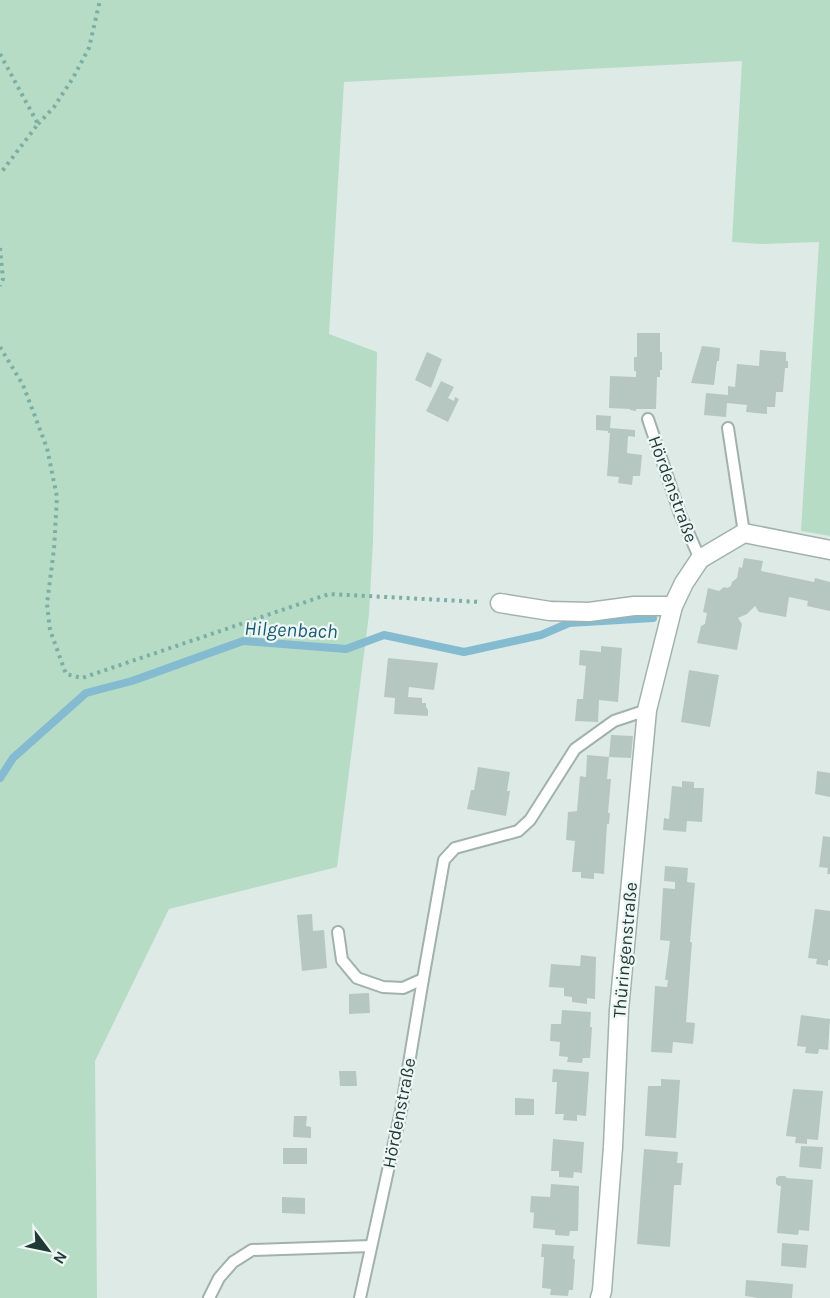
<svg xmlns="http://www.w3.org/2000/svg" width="830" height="1298" font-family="Karla,sans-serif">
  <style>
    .green { fill: #b6dcc5 }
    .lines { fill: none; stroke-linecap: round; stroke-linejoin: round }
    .stream { stroke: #84bbd1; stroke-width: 8 }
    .building { fill: #b6c7c2 }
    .service-casing { stroke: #a1b2ae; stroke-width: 14 }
    .minor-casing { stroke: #a1b2ae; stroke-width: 21 }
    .path { stroke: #7daea5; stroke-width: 4; stroke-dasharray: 3 4.5; stroke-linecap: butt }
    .service { stroke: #fff; stroke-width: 10 }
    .minor { stroke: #fff; stroke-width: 18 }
    .labels { text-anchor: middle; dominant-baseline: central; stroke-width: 4.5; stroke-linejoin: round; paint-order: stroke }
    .street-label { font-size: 18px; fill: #1f3a36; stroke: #eef7f3 }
    .water-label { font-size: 20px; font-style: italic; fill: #195a76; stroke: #eef7f3 }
  </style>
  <rect width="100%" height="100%" fill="#deeae6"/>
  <path class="green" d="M0 0H830V536L801 531 819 242 760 244 732 242 742 61 344 82 329 334 377 352 373 541 369 614 337 867 169 909 95 1061 97 1298H0Z"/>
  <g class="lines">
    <path class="stream" d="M0 778 13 758 86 693 132 681 243 641 346 649 384 635 464 652 541 635 569 623 653 618"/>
  </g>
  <g class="building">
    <path d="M637 333H660V352H662V370H660V377H657L656 409H636V411L630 410V409L609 408 610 376 636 377V371H634V357H637Z"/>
    <path d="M702 346 720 348 719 361H717L714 385 691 383Z"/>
    <path d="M760 350 786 352V361H788V368H785L783 392H776L775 407H767V414L746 412 747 405 727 403 726 417 704 415 706 393 728 395V386L735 387 737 364 759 366Z"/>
    <path d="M427 352 442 359 431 388 415 380Z"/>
    <path d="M441 381 454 387 448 398 454 401 455 397 459 399 448 422 426 411Z"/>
    <path d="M596 415 611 416 610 428 635 430V437L628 436 627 453 642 455 640 476H633L632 485 618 483 619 477 607 476 610 433H608V431L596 430Z"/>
    <path d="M744 558 763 561 761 571 814 582 815 578 830 582V611L807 606 808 601 789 597 786 617 759 612 755 606 747 614 738 618 742 624 737 650 697 643 701 626 705 624 707 613 703 612 708 588 719 591 724 587 727 588 731 586 732 582 737 578 739 567 742 568Z"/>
    <path d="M601 646 622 648 618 702 599 700 598 722 575 721 577 699H583L586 666 579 665 580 650 601 652Z"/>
    <path d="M388 658 438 663 434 690 409 687 408 697 422 698V703H426V707L428 710V716L394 714 395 698 384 697Z"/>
    <path d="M689 670 719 675 710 727 681 722Z"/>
    <path d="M611 735 633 736 631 758 609 757 607 779H611L608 813H610L609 824H607L604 874 594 873V879L581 878V872H572L575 841 566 840 568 812 577 811 580 776 586 777 587 755 609 757Z"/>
    <path d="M478 767 510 772 507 791H510L506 816 467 809 471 790H474Z"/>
    <path d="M817 771 830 773V797L815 794Z"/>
    <path d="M682 781 694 782V788H704L702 822 687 821 686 832 663 830 664 818 669 819 672 786 682 787Z"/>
    <path d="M823 836 830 837V874H827L828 868 819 867Z"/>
    <path d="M665 866 688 868 687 882 695 883 690 942H692L686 1022 695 1023 693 1044 673 1042 672 1053 651 1052 655 986 667 987 668 980H665L670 941 660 940 663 888 675 889V882L664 881Z"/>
    <path d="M815 909 830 911V960H828V966L816 964 817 959 808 958Z"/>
    <path d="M312 914 313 931 324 930 327 968 302 971 297 915Z"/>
    <path d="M581 955 596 957 595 999 587 998V1004L572 1002V997L564 996V988L549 987 551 964 580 966Z"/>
    <path d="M369 993 370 1013 349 1014V994Z"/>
    <path d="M562 1010 591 1012 590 1027H592L590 1058H583L582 1063 567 1062 568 1057 559 1056 560 1042 550 1041 551 1024H561Z"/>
    <path d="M801 1015 830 1019 828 1050 819 1049 818 1054 805 1053 806 1047 797 1046Z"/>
    <path d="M553 1069 589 1072 586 1116 577 1115V1121L563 1120 564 1114H555L557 1082H552Z"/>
    <path d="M339 1071H356L357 1086H340Z"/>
    <path d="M661 1079 680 1080 676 1138 645 1136 648 1086H661Z"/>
    <path d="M793 1089 823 1091 818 1140 807 1139V1144L795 1143 796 1137 786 1136Z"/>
    <path d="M515 1098 534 1099V1115H515Z"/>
    <path d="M294 1116H307L306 1126 311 1127V1138L293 1137Z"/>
    <path d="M553 1139 584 1142 582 1173 574 1172 573 1178 559 1177V1171H551Z"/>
    <path d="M801 1146 823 1147 821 1169 799 1167Z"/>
    <rect x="283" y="1148" width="24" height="16"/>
    <path d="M644 1149 678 1152 677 1163H683L681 1185H674L670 1247 637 1244Z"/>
    <path d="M779 1176H785L787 1178 813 1180 809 1231 799 1230 798 1235 777 1233 781 1186H779L776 1184V1178Z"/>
    <path d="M551 1184 579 1186 578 1231H570L569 1236 555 1235V1230L533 1228 534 1213 530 1212 531 1196 550 1197Z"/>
    <path d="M282 1197 305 1198V1214L282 1213Z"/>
    <path d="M782 1243 808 1245 806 1268 781 1266Z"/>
    <path d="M542 1244 574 1246 573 1259H575L573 1290H569L568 1296 550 1295 551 1289 542 1288 544 1257H541Z"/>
    <path d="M746 1280 793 1284 792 1298H758L745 1296Z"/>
  </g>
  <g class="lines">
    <defs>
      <g id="service">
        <path d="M648 419 680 514 700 559"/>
        <path d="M728 428 744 533"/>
        <path d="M338 932 342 960 357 978 383 987 403 988 423 979"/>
        <path d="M209 1298 219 1278 233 1262 252 1250 371 1246"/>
        <path d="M360 1298 401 1111 423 979 444 860 455 848 518 831 530 820 575 749 614 721 647 710"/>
      </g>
      <g id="minor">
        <path d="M500 603 550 611 589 612 634 606H673"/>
        <path d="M600 1298 602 1291 613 1147 619 1010 647 710 673 606 684 583 700 559 744 533 830 550"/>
      </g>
    </defs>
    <use href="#service" class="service-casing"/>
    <use href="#minor" class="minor-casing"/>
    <g class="path">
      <path d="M0 54 38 124 0 174"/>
      <path d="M38 124 54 107 73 78 89 48 100 0"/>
      <path d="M0 248 3 279 0 286"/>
      <path d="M0 347 23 385 47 448 57 497 54 549 47 604 50 630 66 674 82 678 329 594 481 602"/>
    </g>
    <use href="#service" class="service"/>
    <use href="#minor" class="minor"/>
  </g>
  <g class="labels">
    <g class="street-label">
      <text transform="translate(673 489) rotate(70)">Hördenstraße</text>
      <text transform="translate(625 950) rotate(-85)">Thüringenstraße</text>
      <text transform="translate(399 1113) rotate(-79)">Hördenstraße</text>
    </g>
    <g class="water-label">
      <text transform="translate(291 630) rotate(2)">Hilgenbach</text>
    </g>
  </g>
  <g transform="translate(48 1250) rotate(122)" stroke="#eef7f3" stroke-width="4.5" paint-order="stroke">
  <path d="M0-4.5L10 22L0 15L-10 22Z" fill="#1f3a36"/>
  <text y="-9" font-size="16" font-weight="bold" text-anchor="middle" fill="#1f3a36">N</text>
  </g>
</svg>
